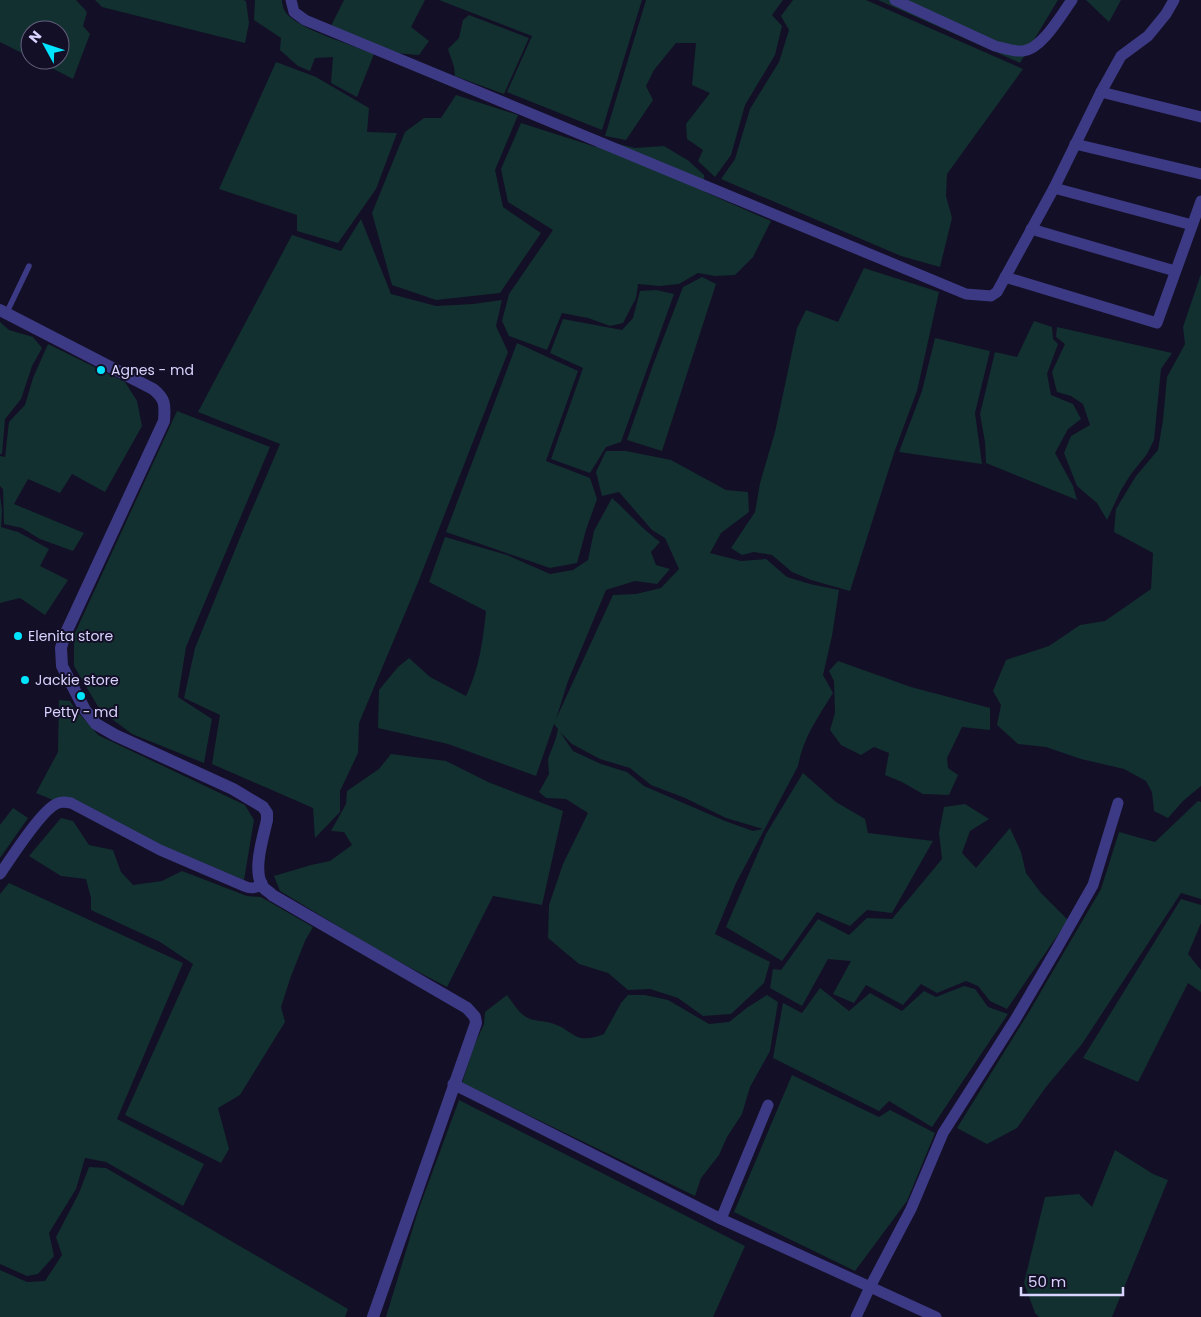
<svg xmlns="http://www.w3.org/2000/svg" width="1201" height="1317" font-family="Poppins,sans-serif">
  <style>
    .green { fill: #12302f; fill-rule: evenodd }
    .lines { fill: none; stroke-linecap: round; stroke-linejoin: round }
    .service { stroke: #3d3a85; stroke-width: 5.5 }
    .minor { stroke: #3d3a85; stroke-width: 11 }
    .tertiary { stroke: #3d3a85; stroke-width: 12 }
    .poi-dot { fill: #00e5ff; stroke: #130f26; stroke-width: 2 }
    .labels { text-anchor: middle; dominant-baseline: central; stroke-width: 4; stroke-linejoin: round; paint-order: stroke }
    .poi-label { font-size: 14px; fill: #d9d4ff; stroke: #130f26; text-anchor: start }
  </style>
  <rect width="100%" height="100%" fill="#130f26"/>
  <g class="green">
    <path d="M0 0H76L87 12 83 26 90 34 73 79 36 60H60V30H30V57L0 42Z"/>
    <path d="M95 0H243L246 1 249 23 245 43 102 7Z"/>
    <path d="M255 0H282C282 7 285 13 290 17 310 33 350 44 374 54L357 97 331 83 333 57 315 58 310 71 298 66 280 50 281 38 254 20Z"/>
    <path d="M344 0H425L411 27 429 41 419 55 394 53 331 26Z"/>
    <path d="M439 0H642L602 130 507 92 532 36Z"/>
    <path d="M646 0H783L772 15 782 26 775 55 745 105 731 155 715 177 698 161 703 150 687 139 686 124 710 93 692 85 696 43H676L654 70 646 86 653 100 626 140 605 136Z"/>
    <path d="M793 0H866L1023 69 947 174 946 196 952 218 940 267 901 256 721 179 735 159 750 109 779 62 789 30 781 16Z"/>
    <path d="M878 0H1058L1020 63Z"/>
    <path d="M1086 0H1121L1109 22Z"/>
    <path d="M469 15 529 38 504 94 455 76 454 67 448 49 459 38 463 20Z"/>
    <path d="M276 62 316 77 369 108 367 132 397 133 376 189 338 243 297 231V215L219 189Z"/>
    <path d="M456 95 518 115 495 170 503 207 541 233 500 293 436 300 392 285 372 213 405 132 424 118H441Z"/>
    <path d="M521 123 596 147 614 143 635 148 664 146 689 161 704 175 705 192 771 221 753 257 735 275 715 276 698 273 679 284 659 286 638 284 636 298 623 323 610 326 588 318 562 313 547 350 509 336 502 321 509 294 553 230 508 202 501 169Z"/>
    <path d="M361 219 391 294 436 306 473 304 502 300 496 326 508 352 419 580 359 723 358 753 340 791V812L315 838 313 808 212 764 220 715 184 698 195 648 244 528 280 444 198 412 292 235 341 251Z"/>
    <path d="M864 268 939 292 917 391 895 450 850 591 811 580 792 572 772 555 754 552 742 555 731 548 755 512 760 483 775 432 797 328 806 310 838 322Z"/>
    <path d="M1201 274V786L1183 801 1168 818 1154 811 1152 792 1146 781 1124 769 1081 759 1046 747 1018 744 997 725 1001 705 993 691 1006 660 1049 646 1080 625 1105 621 1151 589 1153 553 1114 532 1116 509 1136 476 1158 450 1163 420 1167 377 1185 344 1183 327Z"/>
    <path d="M702 277 716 284 662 451 627 440 653 365 683 287Z"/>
    <path d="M656 290 674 294 621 442 606 447 590 473 551 459 583 368 550 353 563 319 622 330 633 318 640 291Z"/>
    <path d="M1034 321 1052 327 1053 339 1058 344 1047 374 1051 395 1073 404 1081 419 1068 429 1055 453 1073 486 1077 500 986 463 985 442 980 414 995 352 1017 357Z"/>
    <path d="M0 322 9 330 33 337 42 348 32 366 21 399 5 419 2 454H0Z"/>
    <path d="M1057 327 1172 353 1161 369 1154 440 1147 454 1131 474 1121 490 1107 520 1097 503 1077 486 1064 453 1071 436 1090 425 1083 404 1071 396 1057 392 1052 372 1065 344 1056 337Z"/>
    <path d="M935 338 990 351 975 413 982 464 899 452 922 391Z"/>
    <path d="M517 343 578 371 546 461 590 478 597 499 586 530 577 563 550 568 446 532Z"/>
    <path d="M48 344 125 382 137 401 142 426 105 492 72 474 60 493 28 479 14 504 84 533 73 551 40 539 22 528 4 524 3 489 0 486V456L5 457 9 422 25 405 33 378Z"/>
    <path d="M177 411 270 447 186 647 178 697 212 719 204 763 132 734 100 710 74 666V635Z"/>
    <path d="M606 451H626L671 460 726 490 748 492 749 512 721 533 710 553 741 561 766 559 787 577 810 584 839 590 832 636 823 675 833 693C818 717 803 738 798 766L736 883 715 934 770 962 764 983 731 1014 703 1016 678 998 650 989 628 990 608 973 579 964 548 938 549 905 563 864 588 813 566 799 546 798 539 792 549 774 548 759 556 738 558 729 554 724 536 776 448 744 378 728 379 690 398 667 409 658 430 677 466 696C479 669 483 641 486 611L429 582 445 537 507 555 550 574 573 570 588 560 594 531 612 498C629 513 642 529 660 542L651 552 656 565 670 569 657 584 635 581 606 590 568 681 556 719 613 595 636 594 661 588 679 569 665 538 652 530 619 492 602 496 596 472ZM560 732 572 744 600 759 630 768 651 785 685 798 726 818 763 829 753 831 725 821 644 786 627 772 601 764 573 751Z"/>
    <path d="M0 495 2 511 1 527 18 532 49 549 40 566 68 580 45 615 20 598 0 603Z"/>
    <path d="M838 661 911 687 990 708V730L962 727 947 758 948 768 958 775 949 795 923 794 902 782 885 775 889 753 874 747 861 755 841 745 830 730 835 713 834 681 829 671Z"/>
    <path d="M59 700 70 701 76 710 98 735 245 805 254 820 244 880 36 793 58 752Z"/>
    <path d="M391 754 446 761 488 782 563 811 542 905 493 896 447 987 386 955 280 891 274 876 311 865 330 861 352 845 344 832 331 831 346 804 347 791 379 769Z"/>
    <path d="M803 773 836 802 865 819 868 833 933 841 892 913 867 910 850 926 817 912 782 961 726 927 766 834Z"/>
    <path d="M1198 801 1201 802V899L1181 893 1082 1044 1046 1087 1017 1128 987 1144 957 1128 1029 1012 1101 889 1119 832 1155 842Z"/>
    <path d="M965 804 989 819 970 831 962 853 976 868 1010 828 1021 852 1026 873 1041 893 1068 920 1007 1009 990 1001 978 986 966 981 937 993 921 984 903 1005 866 985 854 1003 833 994 851 961 828 959 802 1006 770 988 773 969 781 970 818 919 849 935 867 918 892 919 942 859 939 833 944 807Z"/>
    <path d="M13 808 28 818 0 858V825Z"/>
    <path d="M61 818 73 821 89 845 113 850 121 872 133 885 162 881 182 871 247 896 261 897 313 927 305 941 291 976 281 1007 285 1022 240 1095 218 1108 229 1149 221 1163 125 1115 193 964 160 942 91 910V898L86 879 61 876 29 856Z"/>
    <path d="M9 883 183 963 117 1119 204 1164 183 1206 106 1162 85 1158 76 1189 49 1233 54 1256 38 1274 27 1276 0 1264V894Z"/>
    <path d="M1181 899 1201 905V923L1188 954 1201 970V992L1188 983 1138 1082 1083 1058Z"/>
    <path d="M964 986 975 989 988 1007 1008 1014 932 1127 889 1101 879 1111 773 1058 783 1003 802 1013 820 988 849 1011 870 993 902 1011 924 991 936 997Z"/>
    <path d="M507 995C513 1003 519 1014 528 1018 534 1021 544 1021 551 1023 575 1030 573 1046 604 1034L621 1003 628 995H645L668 1000 709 1024 729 1022 748 1007 767 995 778 1002 770 1051 750 1087 742 1114 727 1137 719 1155 701 1178 695 1196 462 1083 474 1046 484 1024 485 1012Z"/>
    <path d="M792 1075 879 1117 890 1110 935 1133 907 1201 855 1271 734 1212Z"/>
    <path d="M459 1100 745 1246 713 1317H386L418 1211Z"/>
    <path d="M1115 1150 1153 1174 1168 1180 1112 1317H1039L1035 1313 1024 1283 1045 1197 1079 1194 1092 1207Z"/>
    <path d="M89 1167 106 1168 348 1309 345 1317H0V1270L27 1282 45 1281 62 1255 56 1237 79 1193Z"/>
  </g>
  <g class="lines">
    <path class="service" d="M6 314 29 266"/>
    <g class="minor">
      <path d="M291 0 294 12 305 20 966 294 991 296 997 292 1054 188 1101 92 1121 56 1148 36 1166 14 1174 0"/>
      <path d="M895 0 995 46C1004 48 1014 52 1023 51 1042 49 1061 15 1072 0"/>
      <path d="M1101 92 1201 117"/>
      <path d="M1075 144 1201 174"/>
      <path d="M1054 188 1192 225"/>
      <path d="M1031 229 1175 271"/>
      <path d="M1005 277 1157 323 1201 201"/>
      <path d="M0 874C11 858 41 811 56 804 61 801 66 802 71 803L160 850 244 886C251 889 256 889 262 883"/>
      <path d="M453 1084 721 1219 936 1317"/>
      <path d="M721 1219 768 1105"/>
      <path d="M856 1317 870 1287 911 1209 943 1133 1015 1020 1056 950 1093 885 1118 803"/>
    </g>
    <path class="tertiary" d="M0 310 153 389C166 399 165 406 164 421L64 637 61 648 62 666 85 710 96 724 115 735 233 789 263 807 267 813V820C263 838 252 871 263 887 265 890 270 892 272 895L467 1008 475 1017 476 1023 373 1317"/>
  </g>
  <g class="poi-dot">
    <circle cx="101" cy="370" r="5"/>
    <circle cx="18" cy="636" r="5"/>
    <circle cx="25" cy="680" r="5"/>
    <circle cx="81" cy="696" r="5"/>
  </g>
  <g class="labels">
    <g class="poi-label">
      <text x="111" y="370">Agnes - md</text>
      <text x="28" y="636">Elenita store</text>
      <text x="35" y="680">Jackie store</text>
      <text x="81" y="712" text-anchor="middle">Petty - md</text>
    </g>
  </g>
  <g transform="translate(45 45) rotate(310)"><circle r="24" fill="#130f26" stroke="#625e7d"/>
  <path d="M0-4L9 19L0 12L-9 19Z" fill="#00e5ff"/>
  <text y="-8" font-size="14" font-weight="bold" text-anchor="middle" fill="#d9d4ff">N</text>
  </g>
  <path d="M1021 1287v8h102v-8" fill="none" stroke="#d9d4ff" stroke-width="2.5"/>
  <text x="1028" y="1287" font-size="15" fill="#d9d4ff" stroke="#130f26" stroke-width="4" paint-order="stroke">50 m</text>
</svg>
